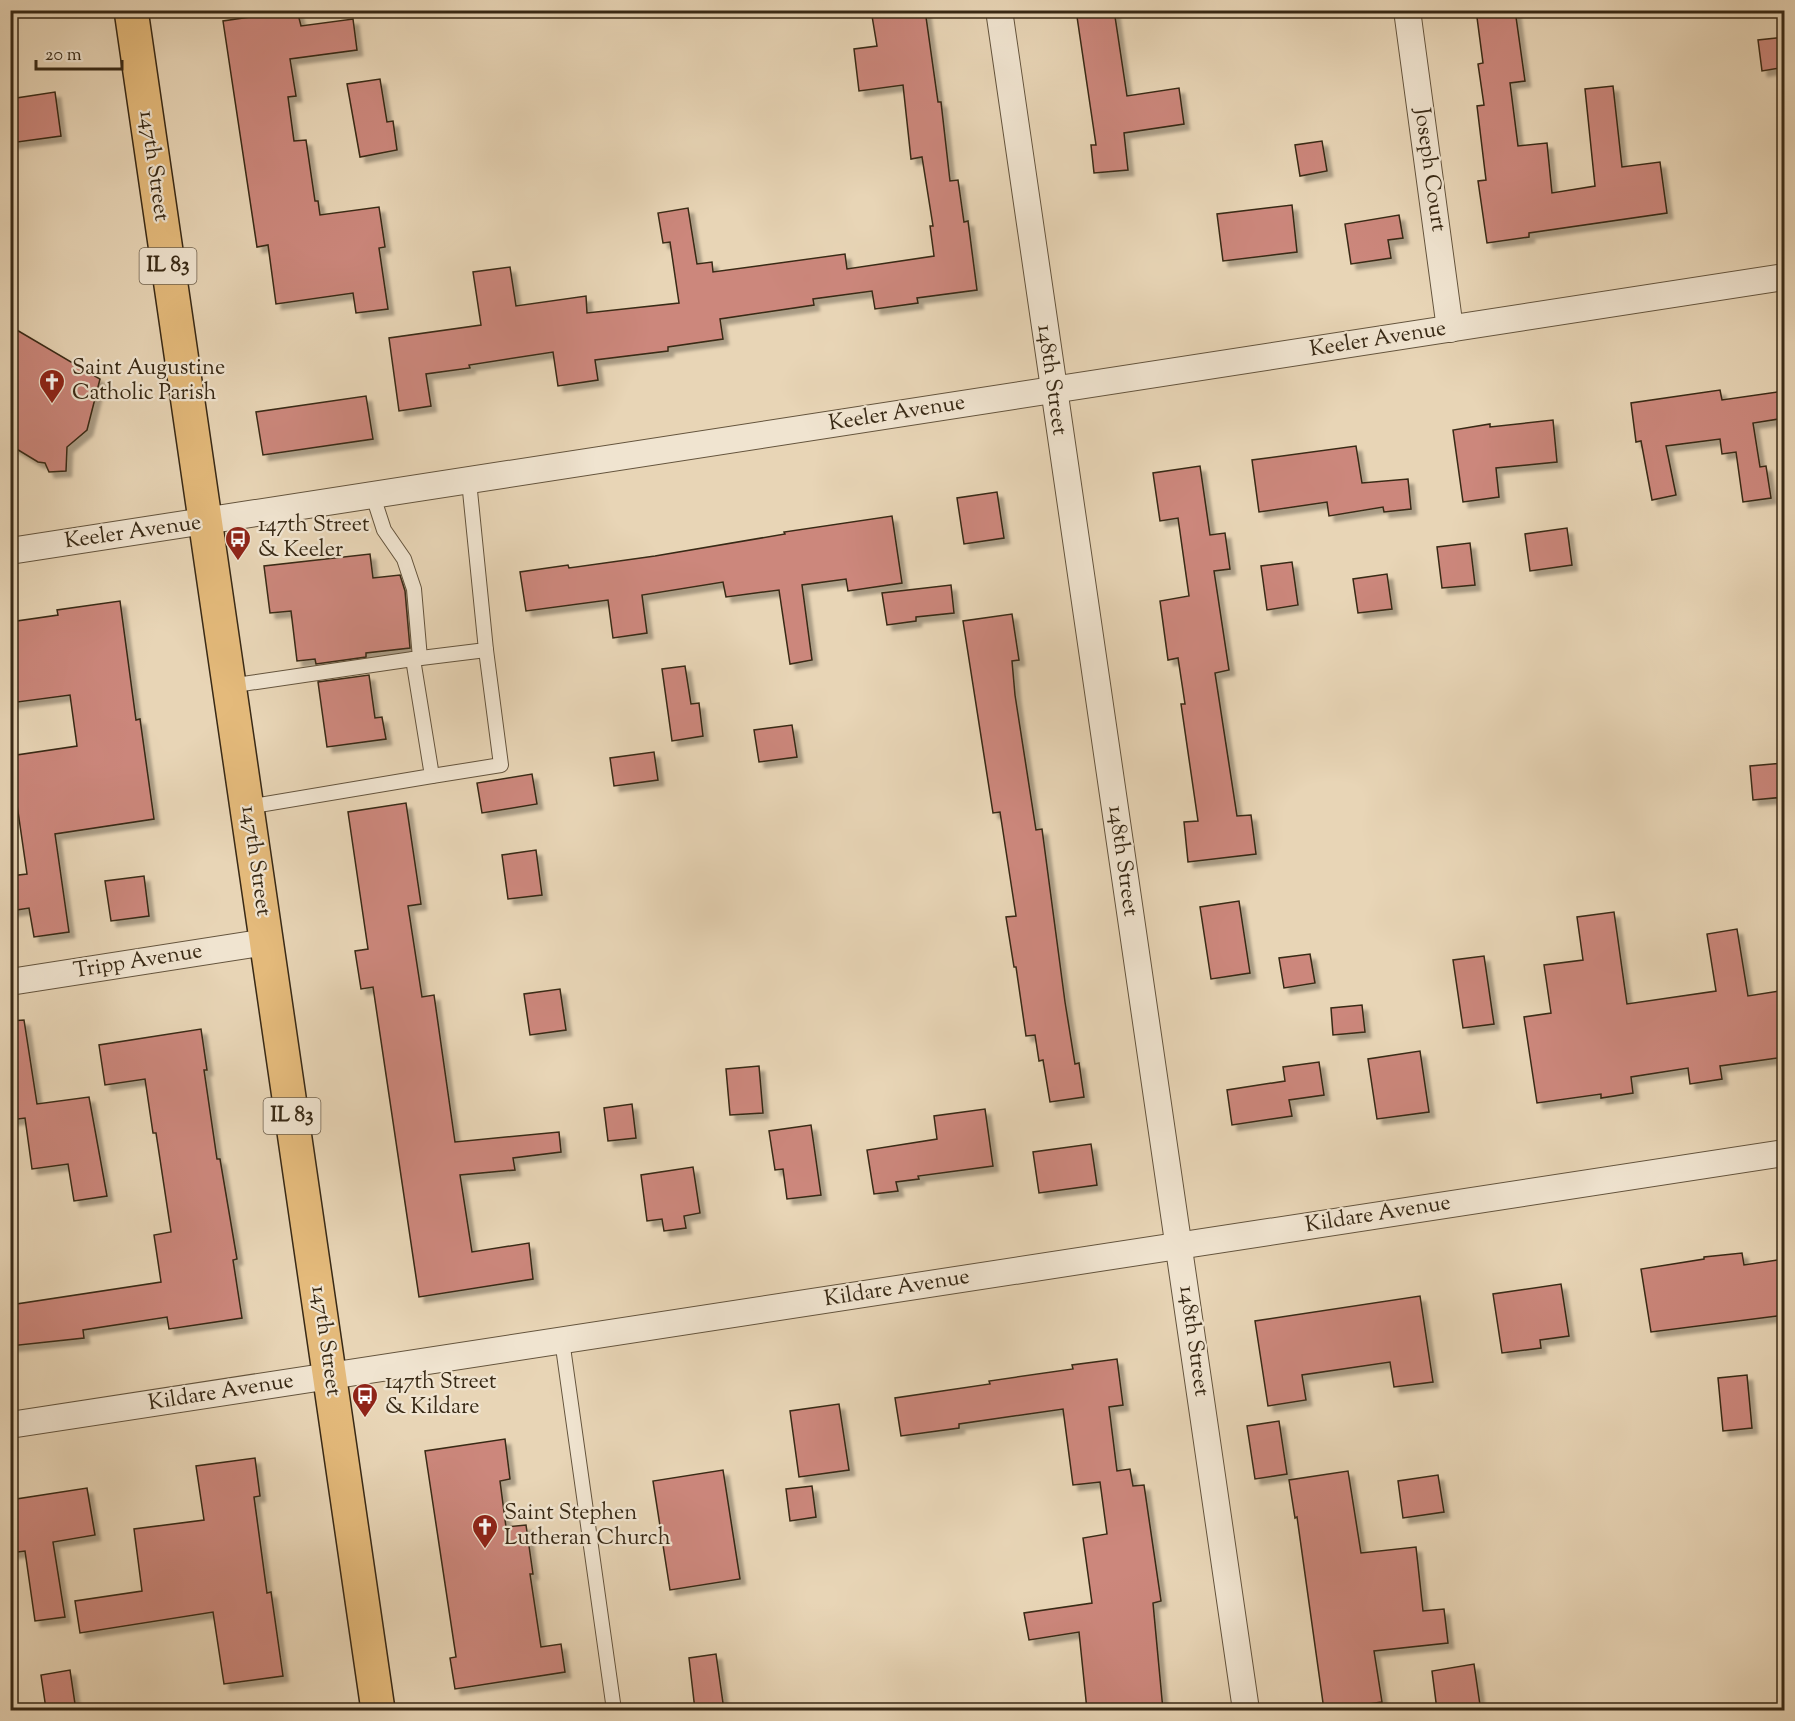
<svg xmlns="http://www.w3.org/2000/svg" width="1795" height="1721" font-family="'Sorts Mill Goudy',serif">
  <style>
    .building { fill: #cc877b; stroke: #382915; stroke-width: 1.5; filter: url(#shadow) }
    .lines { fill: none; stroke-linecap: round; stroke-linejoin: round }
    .lane-casing { stroke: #64543d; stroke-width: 16 }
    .street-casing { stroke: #64543d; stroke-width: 28 }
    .primary-casing { stroke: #382915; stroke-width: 36 }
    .lane { stroke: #f0e4d0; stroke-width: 14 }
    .street { stroke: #f0e4d0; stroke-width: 26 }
    .primary { stroke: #e4ba7b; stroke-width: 33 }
    .labels { text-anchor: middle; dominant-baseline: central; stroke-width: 4.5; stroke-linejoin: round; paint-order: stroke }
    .shield { fill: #f0e4d0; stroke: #6f614d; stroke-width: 1.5 }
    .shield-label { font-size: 21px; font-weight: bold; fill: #382915 }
    .street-label { font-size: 22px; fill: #382915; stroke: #f0e4d0 }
    .poi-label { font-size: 22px; fill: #382915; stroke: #f0e4d0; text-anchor: start }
  </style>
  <defs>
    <filter id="shadow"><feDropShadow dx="5.5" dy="5.5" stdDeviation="1.5" flood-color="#0004"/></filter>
  </defs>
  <rect width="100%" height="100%" fill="#e8d5b6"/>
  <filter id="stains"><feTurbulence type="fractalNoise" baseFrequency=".00333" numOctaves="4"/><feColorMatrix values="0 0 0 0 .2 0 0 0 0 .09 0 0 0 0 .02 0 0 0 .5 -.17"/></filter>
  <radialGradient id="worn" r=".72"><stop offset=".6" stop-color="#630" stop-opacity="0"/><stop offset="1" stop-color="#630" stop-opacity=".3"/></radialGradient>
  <g class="building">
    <path d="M297 10 301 26 353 19 357 50 290 59 296 96 288 97 294 141 306 140 315 201H318L320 215 379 207 385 247 379 248 388 309 356 313 353 293 276 304 268 245 257 247 223 21Z"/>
    <path d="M871 10H925L938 102H941L950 181 958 180 964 222 968 221 977 290 917 298 918 303 875 309 872 291 813 299 814 305 720 319 723 339 668 347V351L595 360 598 380 558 386 553 352 469 365 470 368 426 374 431 406 399 411 389 338 481 325 473 272 510 267 516 306 586 296 587 313 679 303 670 242 663 243 658 213 688 208 697 264 712 262 713 272 845 254 847 269 934 256 930 226H933L922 157 911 159 903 85 859 91 854 49 877 46Z"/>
    <path d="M1076 10H1114L1127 96 1179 88 1184 124 1124 133 1128 170 1094 173 1091 145H1096Z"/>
    <path d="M1476 10H1515L1525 81 1510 83 1518 146 1547 143 1552 193 1595 186 1585 89 1613 86 1622 167 1660 162 1667 213 1529 233V237L1487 243 1478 181 1486 180 1477 106 1484 105 1478 64 1483 63Z"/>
    <path d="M1785 37V67L1762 71 1758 40Z"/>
    <path d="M380 79 387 122 393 121 397 150 360 157 347 84Z"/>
    <path d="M55 92 61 136 10 143V99Z"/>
    <path d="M1322 141 1327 171 1300 176 1295 145Z"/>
    <path d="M1292 205 1297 252 1223 261 1217 214Z"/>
    <path d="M1399 215 1403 238 1388 240 1391 258 1351 264 1345 224Z"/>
    <path d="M10 326 100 379 87 430 67 447 66 471 49 472 45 463 38 462 10 445Z"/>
    <path d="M1720 390 1722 400 1785 391V418L1753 423 1760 467 1766 466 1771 498 1743 502 1736 452 1722 454 1720 439 1666 446 1676 495 1652 500 1641 441 1636 442 1631 403Z"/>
    <path d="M366 396 373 439 263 455 256 412Z"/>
    <path d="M1553 420 1557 462 1496 468 1499 497 1463 502 1453 430 1490 424V427Z"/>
    <path d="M1356 446 1362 483 1408 479 1411 509 1384 512 1383 507 1329 516 1327 502 1259 512 1252 460Z"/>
    <path d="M1200 466 1210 535 1225 533 1230 569 1214 571 1229 670 1215 673 1237 816 1251 815 1256 854 1188 862 1184 822 1198 821 1181 704H1185L1178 658 1168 660 1160 601 1189 596 1178 518 1160 521 1153 473Z"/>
    <path d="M997 492 1004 538 964 544 957 498Z"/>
    <path d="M892 516 902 583 848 591 846 579 802 585 812 660 790 664 779 590 726 597 723 582 642 595 647 633 613 638 608 600 526 611 520 572 568 565 569 568 655 556 785 534 784 532Z"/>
    <path d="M1567 528 1572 565 1530 571 1525 534Z"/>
    <path d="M1470 543 1475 585 1442 588 1437 547Z"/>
    <path d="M370 554 373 578 400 575 405 591 410 648 366 653V657L316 664 315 659 297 661 291 611 270 613 264 566Z"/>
    <path d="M1292 562 1298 605 1267 610 1261 566Z"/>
    <path d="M1387 574 1392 609 1358 613 1353 579Z"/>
    <path d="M951 585 954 613 916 617V621L887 625 882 593Z"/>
    <path d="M120 601 136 720 140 719 154 819 55 834 69 932 34 937 29 908 10 911V876L27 874 10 756 77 746 70 695 10 703V622L58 615 57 610Z"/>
    <path d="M1012 614 1019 660 1012 661 1015 695 1036 830 1042 829 1065 1002 1075 1064 1079 1063 1084 1097 1050 1102 1043 1060 1039 1061 1035 1035 1026 1036 1016 967H1014L1006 917 1016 916 1000 812 993 813 963 621Z"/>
    <path d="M685 666 691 704 699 703 703 736 672 741 662 669Z"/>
    <path d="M369 675 375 718 382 717 386 739 327 747 318 682Z"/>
    <path d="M792 725 797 757 759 762 754 730Z"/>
    <path d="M654 752 658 780 614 786 610 758Z"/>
    <path d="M1785 763V797L1753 800 1750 766Z"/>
    <path d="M532 774 537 804 482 813 477 783Z"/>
    <path d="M406 803 421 904 408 906 422 997 434 995 455 1142 559 1132 561 1152 513 1158 515 1170 460 1175 472 1252 529 1243 533 1279 419 1297 373 987 361 989 355 951 368 949 348 812Z"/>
    <path d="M536 850 542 895 508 899 502 855Z"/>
    <path d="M144 876 149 916 111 921 105 881Z"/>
    <path d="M1239 901 1250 973 1211 979 1200 907Z"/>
    <path d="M1614 912 1627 1004 1716 991 1707 934 1737 929 1748 996 1785 990V1057L1720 1066 1722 1079 1690 1084 1688 1068 1631 1077 1633 1093 1601 1098V1094L1537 1103 1524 1017 1551 1013 1544 965 1583 960 1577 917Z"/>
    <path d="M1310 954 1315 983 1284 988 1279 958Z"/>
    <path d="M1484 956 1494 1024 1463 1028 1453 960Z"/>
    <path d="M560 989 566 1030 530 1035 524 994Z"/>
    <path d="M1362 1005 1365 1032 1333 1035 1331 1008Z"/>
    <path d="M24 1020 37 1104 89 1097 107 1196 74 1201 68 1164 32 1169 25 1118 10 1120V1021Z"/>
    <path d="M201 1029 207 1070H204L217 1159H220L237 1259 233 1260 242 1318 169 1329 167 1317 83 1330 84 1338 10 1346V1305L161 1282 154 1235 171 1232 156 1133H153L145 1079 105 1085 99 1045Z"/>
    <path d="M1420 1051 1429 1112 1377 1119 1368 1059Z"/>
    <path d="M1319 1062 1324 1095 1289 1100 1292 1116 1232 1125 1227 1090 1285 1081 1283 1067Z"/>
    <path d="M759 1066 763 1113 730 1115 726 1069Z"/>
    <path d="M632 1104 636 1138 608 1141 604 1108Z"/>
    <path d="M985 1109 993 1166 918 1176 919 1179 896 1182 898 1191 874 1194 867 1150 937 1139 934 1116Z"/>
    <path d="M811 1125 821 1195 787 1199 783 1169 775 1170 769 1131Z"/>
    <path d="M1091 1144 1097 1185 1039 1193 1033 1152Z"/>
    <path d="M693 1167 700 1213 684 1216 686 1228 664 1231 662 1219 647 1221 641 1175Z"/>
    <path d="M1742 1253 1744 1265 1785 1259V1315L1651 1332 1641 1269 1704 1259V1257Z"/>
    <path d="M1561 1284 1569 1336 1540 1340 1541 1348 1502 1353 1493 1294Z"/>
    <path d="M1420 1296 1433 1382 1394 1387 1390 1362 1302 1375 1306 1400 1268 1406 1255 1321Z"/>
    <path d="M1117 1359 1123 1405 1109 1407 1117 1471 1130 1469 1133 1486 1144 1485 1161 1601 1153 1603 1163 1710H1087L1079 1632 1029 1640 1024 1613 1092 1603 1083 1538 1107 1534 1100 1482 1073 1485 1063 1409 959 1424V1428L901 1436 895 1398 990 1384 989 1381 1073 1369 1072 1365Z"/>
    <path d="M1747 1375 1752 1428 1723 1431 1718 1378Z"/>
    <path d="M839 1404 849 1470 799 1477 790 1411Z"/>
    <path d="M1279 1421 1287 1474 1255 1479 1247 1426Z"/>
    <path d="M505 1439 510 1479 500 1481 506 1527 526 1525 533 1574H530L541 1647 561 1644 565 1672 455 1689 450 1658 456 1657 425 1451Z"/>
    <path d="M255 1458 260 1496 254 1497 267 1593 271 1592 283 1676 224 1684 213 1612 80 1633 75 1601 142 1591 134 1529 204 1520 196 1466Z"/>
    <path d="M723 1470 740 1579 670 1590 653 1481Z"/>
    <path d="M1348 1471 1361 1553 1416 1547 1423 1611 1444 1609 1448 1643 1374 1651 1382 1702 1324 1710 1297 1517 1295 1518 1289 1480Z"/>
    <path d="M1438 1475 1444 1512 1403 1518 1398 1481Z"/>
    <path d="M812 1486 816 1517 790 1521 786 1489Z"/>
    <path d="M87 1488 95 1535 53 1542 65 1617 35 1621 25 1551 10 1553V1500Z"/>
    <path d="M716 1654 724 1710H695L689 1658Z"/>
    <path d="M1474 1664 1480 1705 1437 1710 1432 1671Z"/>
    <path d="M70 1670 75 1704 46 1709 41 1675Z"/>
  </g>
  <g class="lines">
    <defs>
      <g id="lane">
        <path d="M373 496 384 530 404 559 414 589 420 658"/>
        <path d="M413 659 486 650 469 481"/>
        <path d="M229 686 413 659 432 776 247 807"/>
        <path d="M432 776 501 765 486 650"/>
        <path d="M562 1340 614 1710"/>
      </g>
      <g id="street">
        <path d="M999 10C1078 578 1165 1144 1246 1710"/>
        <path d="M1407 10 1450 329"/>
        <path d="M10 551 1784 277"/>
        <path d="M10 982 266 942"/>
        <path d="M10 1425 1784 1153"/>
      </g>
      <path id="primary" d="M131 10 378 1710"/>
    </defs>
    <use href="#lane" class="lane-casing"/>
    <use href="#street" class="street-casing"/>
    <use href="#primary" class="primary-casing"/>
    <use href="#lane" class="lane"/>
    <use href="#street" class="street"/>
    <use href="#primary" class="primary"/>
  </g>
  <defs>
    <symbol id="church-pin" viewBox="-11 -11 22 30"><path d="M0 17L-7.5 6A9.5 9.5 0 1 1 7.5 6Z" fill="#8f2418" stroke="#f0e4d0"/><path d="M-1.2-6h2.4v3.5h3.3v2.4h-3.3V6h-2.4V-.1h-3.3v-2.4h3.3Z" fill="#fff"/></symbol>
    <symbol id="bus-pin" viewBox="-11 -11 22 30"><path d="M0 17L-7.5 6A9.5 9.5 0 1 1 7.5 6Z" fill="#8f2418" stroke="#f0e4d0"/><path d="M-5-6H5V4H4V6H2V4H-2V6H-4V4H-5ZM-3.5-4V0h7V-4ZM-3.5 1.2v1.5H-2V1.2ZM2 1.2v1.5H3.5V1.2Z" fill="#fff"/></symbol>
  </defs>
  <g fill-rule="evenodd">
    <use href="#church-pin" x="37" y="367" width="30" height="40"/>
    <use href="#bus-pin" x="223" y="524" width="30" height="40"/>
    <use href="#bus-pin" x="350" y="1381" width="30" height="40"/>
    <use href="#church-pin" x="470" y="1512" width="30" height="40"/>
  </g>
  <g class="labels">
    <g class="shield">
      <rect x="139.5" y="248" width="57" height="36" rx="4.5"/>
      <rect x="263.5" y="1098" width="57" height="36" rx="4.5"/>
    </g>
    <g class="shield-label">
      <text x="168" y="266">IL 83</text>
      <text x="292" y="1116">IL 83</text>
    </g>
    <g class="street-label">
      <text transform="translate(153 166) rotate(82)">147th Street</text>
      <text transform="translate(1429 170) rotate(82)">Joseph Court</text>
      <text transform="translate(1378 340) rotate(-9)">Keeler Avenue</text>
      <text transform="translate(1051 380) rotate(82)">148th Street</text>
      <text transform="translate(897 414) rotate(-9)">Keeler Avenue</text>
      <text transform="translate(133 533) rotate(-8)">Keeler Avenue</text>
      <text transform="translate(255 861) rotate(82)">147th Street</text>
      <text transform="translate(1122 861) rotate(82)">148th Street</text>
      <text transform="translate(138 962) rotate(-9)">Tripp Avenue</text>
      <text transform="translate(1378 1215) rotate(-9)">Kildare Avenue</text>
      <text transform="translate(897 1289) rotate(-9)">Kildare Avenue</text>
      <text transform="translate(325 1341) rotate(82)">147th Street</text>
      <text transform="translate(1193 1341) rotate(82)">148th Street</text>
      <text transform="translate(221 1393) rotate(-9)">Kildare Avenue</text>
    </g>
    <g class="poi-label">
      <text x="72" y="369">Saint Augustine<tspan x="72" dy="25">Catholic Parish</tspan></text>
      <text x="258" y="526">147th Street<tspan x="258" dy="25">&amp; Keeler</tspan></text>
      <text x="385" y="1383">147th Street<tspan x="385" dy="25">&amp; Kildare</tspan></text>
      <text x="504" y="1514">Saint Stephen<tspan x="504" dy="25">Lutheran Church</tspan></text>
    </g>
  </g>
  <rect width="1795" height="1721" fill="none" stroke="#e8d5b6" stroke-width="36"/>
  <rect x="12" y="12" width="1771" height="1697" fill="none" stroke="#382915" stroke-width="3"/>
  <rect x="18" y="18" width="1759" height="1685" fill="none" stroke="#382915" stroke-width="1.5"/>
  <path d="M36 60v9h86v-9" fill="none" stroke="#382915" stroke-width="3"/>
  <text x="45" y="60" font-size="18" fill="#382915" stroke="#f0e4d0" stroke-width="4.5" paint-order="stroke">20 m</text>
  <rect width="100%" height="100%" filter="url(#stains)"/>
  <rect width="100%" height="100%" fill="url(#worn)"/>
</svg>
